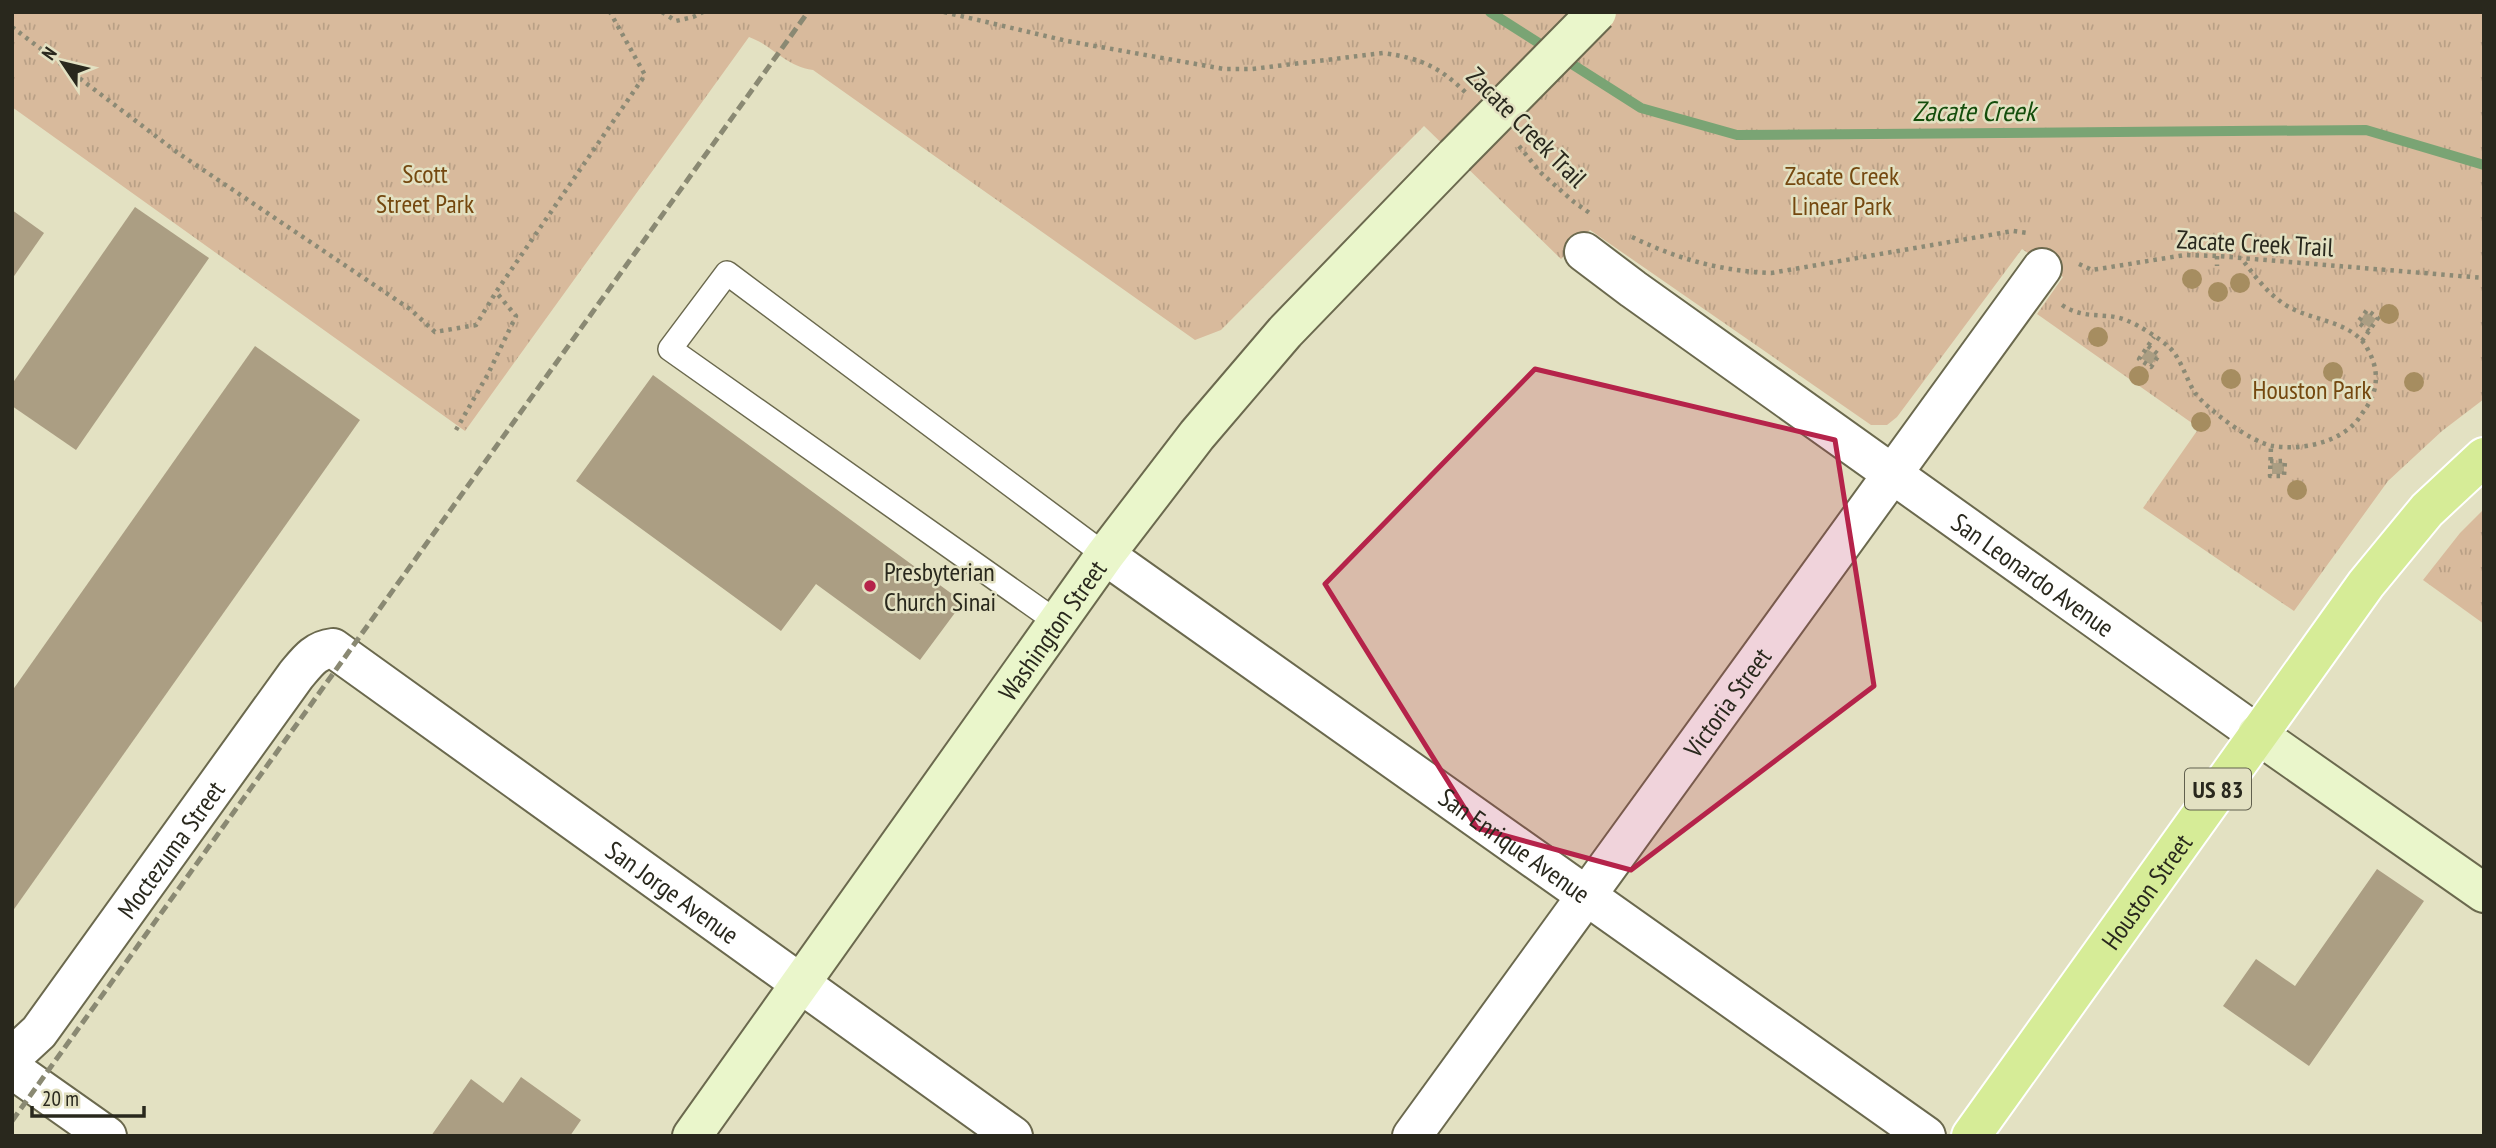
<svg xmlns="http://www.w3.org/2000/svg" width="2496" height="1148" font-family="'PT Sans Narrow',sans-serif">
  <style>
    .park { fill: url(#park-tufts) }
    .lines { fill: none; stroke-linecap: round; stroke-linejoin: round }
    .stream { stroke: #7aa474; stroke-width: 10 }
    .building { fill: #ab9e83 }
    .lane-casing { stroke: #6b694e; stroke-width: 26 }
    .street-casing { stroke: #6b694e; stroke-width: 42 }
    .secondary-casing { stroke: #6b694e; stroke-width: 42 }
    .primary-casing { stroke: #fff; stroke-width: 42 }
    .path { stroke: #8c8a75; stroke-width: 4.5; stroke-dasharray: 3.5 5; stroke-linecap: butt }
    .lane { stroke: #fff; stroke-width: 23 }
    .street { stroke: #fff; stroke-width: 38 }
    .secondary { stroke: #eaf6cb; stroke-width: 38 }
    .primary { stroke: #d6ec97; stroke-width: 38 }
    .rail { stroke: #8a8973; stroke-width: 5; stroke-dasharray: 10 5; stroke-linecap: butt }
    .secondary-bridge-casing { stroke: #6b694e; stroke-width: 42; stroke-linecap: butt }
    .secondary-bridge { stroke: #eaf6cb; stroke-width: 38 }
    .tree { fill: #a68d60 }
    .marked { fill: #b5234a; fill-opacity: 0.2; stroke: #b5234a; stroke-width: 5; stroke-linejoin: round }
    .poi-dot { fill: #b5234a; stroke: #e3e1c2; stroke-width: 2.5 }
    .labels { text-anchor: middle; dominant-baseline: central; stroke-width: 5; stroke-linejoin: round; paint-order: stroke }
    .shield { fill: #e3e1c2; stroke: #61604e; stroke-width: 2 }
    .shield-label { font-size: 24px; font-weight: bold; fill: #29281d }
    .street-label { font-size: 26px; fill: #29281d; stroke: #e3e1c2 }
    .park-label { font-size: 26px; fill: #74480f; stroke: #e3e1c2 }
    .poi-label { font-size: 26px; fill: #29281d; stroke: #e3e1c2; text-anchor: start }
    .water-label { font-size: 28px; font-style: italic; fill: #144e0c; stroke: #e3e1c2 }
  </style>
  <defs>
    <pattern id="park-tufts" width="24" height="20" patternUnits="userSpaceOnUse" patternTransform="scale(1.75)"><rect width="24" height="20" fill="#d8ba9c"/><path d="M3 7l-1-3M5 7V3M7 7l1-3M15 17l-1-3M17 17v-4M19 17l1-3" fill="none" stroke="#b9a086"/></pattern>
  </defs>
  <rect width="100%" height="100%" fill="#e3e1c2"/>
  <g class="park">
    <path d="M12 12H2484V399L2442 431 2388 481 2294 611 2143 508 2199 428 2037 314 2063 277 2022 249 1897 417 1887 425H1871L1590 230 1561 259 1424 126 1221 330 1195 340 813 70C783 65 774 46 749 37L465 431 12 107Z"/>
    <path d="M2484 509V624L2423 580 2460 533Z"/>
  </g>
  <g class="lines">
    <path class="stream" d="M1490 12 1641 108 1737 135 2366 130 2484 165"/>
  </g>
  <g class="building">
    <path d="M135 207 209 258 76 450 12 406V384Z"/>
    <path d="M12 210 44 233 12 279Z"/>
    <path d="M2366 312 2376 319 2370 328 2360 321Z"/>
    <path d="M255 346 360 420 12 912V691Z"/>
    <path d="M2147 349 2158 356 2151 365 2141 358Z"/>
    <path d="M653 375 963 602 920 660 816 584 781 631 576 481Z"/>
    <rect x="2272" y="463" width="12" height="11"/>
    <path d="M2377 869 2424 901 2309 1066 2223 1006 2256 959 2295 986Z"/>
    <path d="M521 1077 581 1120 570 1136H431L471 1079 503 1103Z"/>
  </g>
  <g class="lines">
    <defs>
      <path id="lane" d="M1057 622 670 349 727 273 1105 555"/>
      <g id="street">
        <path id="s1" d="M1584 252 1633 289 2257 734"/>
        <path id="s2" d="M1105 555 1926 1136"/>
        <path id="s3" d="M12 1057 39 1032 296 675C307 662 315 650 333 648L1013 1136"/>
        <path d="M12 1069 107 1136"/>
        <path id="s4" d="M1412 1136 2042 268"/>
      </g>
      <g id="secondary">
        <path d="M2257 734 2484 893"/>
        <path id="s5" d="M692 1136 1105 555 1197 435 1285 332 1455 156"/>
      </g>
      <g id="primary">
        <path id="s6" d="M1971 1136 2366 584 2427 510 2484 457"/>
      </g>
    </defs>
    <use href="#lane" class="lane-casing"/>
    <use href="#street" class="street-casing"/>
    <use href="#secondary" class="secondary-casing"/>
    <use href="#primary" class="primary-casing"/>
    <g class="path">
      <path d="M662 12 676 21 693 17 703 12"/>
      <path d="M944 12 1067 41 1224 69H1252L1383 53C1420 58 1440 67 1466 93"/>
      <path d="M12 27 178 153 410 309 435 332 476 325 496 292 645 75 610 12"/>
      <path d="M1519 146 1540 172 1574 202 1591 214"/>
      <path d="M1632 237C1677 259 1721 271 1771 273L2013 231 2027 233"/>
      <path d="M2217 256V266"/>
      <path d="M2079 264 2092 270 2185 255 2217 256 2484 278"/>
      <path d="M2062 305C2086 321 2107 311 2128 321 2139 325 2160 339 2169 347 2181 358 2186 379 2195 393 2208 410 2252 443 2273 446 2300 450 2333 444 2353 425 2358 421 2362 413 2366 408 2379 389 2379 368 2367 348 2352 321 2313 321 2289 307 2268 295 2255 276 2241 258"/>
      <path d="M2362 341 2378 318 2367 310 2358 322 2369 331"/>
      <path d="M2148 346 2159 355 2151 367 2139 359 2154 337"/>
      <path d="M456 430 488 374 516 316 496 292"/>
      <path d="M2270 461H2285L2284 476H2270L2271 446"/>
    </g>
    <use href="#lane" class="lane"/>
    <use href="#street" class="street"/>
    <use href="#secondary" class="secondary"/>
    <use href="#primary" class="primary"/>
    <path class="rail" d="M12 1121 808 12"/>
    <defs>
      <path id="secondary-bridge" d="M1455 156 1597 12"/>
    </defs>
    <use href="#secondary-bridge" class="secondary-bridge-casing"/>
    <use href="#secondary-bridge" class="secondary-bridge"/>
  </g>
  <g class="tree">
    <circle cx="2192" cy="279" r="10"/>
    <circle cx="2240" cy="283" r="10"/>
    <circle cx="2218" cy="292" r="10"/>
    <circle cx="2389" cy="314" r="10"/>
    <circle cx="2098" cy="337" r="10"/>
    <circle cx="2333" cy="372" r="10"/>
    <circle cx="2139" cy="376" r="10"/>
    <circle cx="2231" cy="379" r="10"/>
    <circle cx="2414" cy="382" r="10"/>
    <circle cx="2201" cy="422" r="10"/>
    <circle cx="2297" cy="490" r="10"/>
  </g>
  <path class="marked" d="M1535 369 1835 440 1874 686 1631 870 1477 828 1325 584Z"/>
  <circle class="poi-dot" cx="870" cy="586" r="7"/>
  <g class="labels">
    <rect class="shield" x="2185" y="768.5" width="66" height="41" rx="5"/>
    <g class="shield-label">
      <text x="2218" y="789">US 83</text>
    </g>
    <g class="street-label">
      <text transform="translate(1527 127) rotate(45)">Zacate Creek Trail</text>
      <text transform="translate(2255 243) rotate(3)">Zacate Creek Trail</text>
      <text stroke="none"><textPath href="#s1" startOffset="553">San Leonardo Avenue</textPath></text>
      <text stroke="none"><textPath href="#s5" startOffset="621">Washington Street</textPath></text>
      <text stroke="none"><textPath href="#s4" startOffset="536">Victoria Street</textPath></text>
      <text stroke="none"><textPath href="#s2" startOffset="502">San Enrique Avenue</textPath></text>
      <text stroke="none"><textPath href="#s3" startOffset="262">Moctezuma Street</textPath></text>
      <text stroke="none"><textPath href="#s3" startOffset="942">San Jorge Avenue</textPath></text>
      <text stroke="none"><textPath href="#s6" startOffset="301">Houston Street</textPath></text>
    </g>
    <g class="park-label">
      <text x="425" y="173">Scott<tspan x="425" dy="30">Street Park</tspan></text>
      <text x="1842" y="175">Zacate Creek<tspan x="1842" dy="30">Linear Park</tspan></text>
      <text x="2312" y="389">Houston Park</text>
    </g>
    <g class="poi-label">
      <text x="884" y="571">Presbyterian<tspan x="884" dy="30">Church Sinai</tspan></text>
    </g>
    <g class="water-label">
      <text x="1974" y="110">Zacate Creek</text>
    </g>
  </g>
  <rect width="2496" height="1148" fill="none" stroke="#29281d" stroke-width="28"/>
  <g transform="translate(63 63) rotate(305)" stroke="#e3e1c2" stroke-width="5" paint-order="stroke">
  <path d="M0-5L12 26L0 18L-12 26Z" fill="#29281d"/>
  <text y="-10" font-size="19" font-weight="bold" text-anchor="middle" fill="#29281d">N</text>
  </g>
  <path d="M32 1106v10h112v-10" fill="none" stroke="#29281d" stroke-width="3.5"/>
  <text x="42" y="1106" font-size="21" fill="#29281d" stroke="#e3e1c2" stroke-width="5" paint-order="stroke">20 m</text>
</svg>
